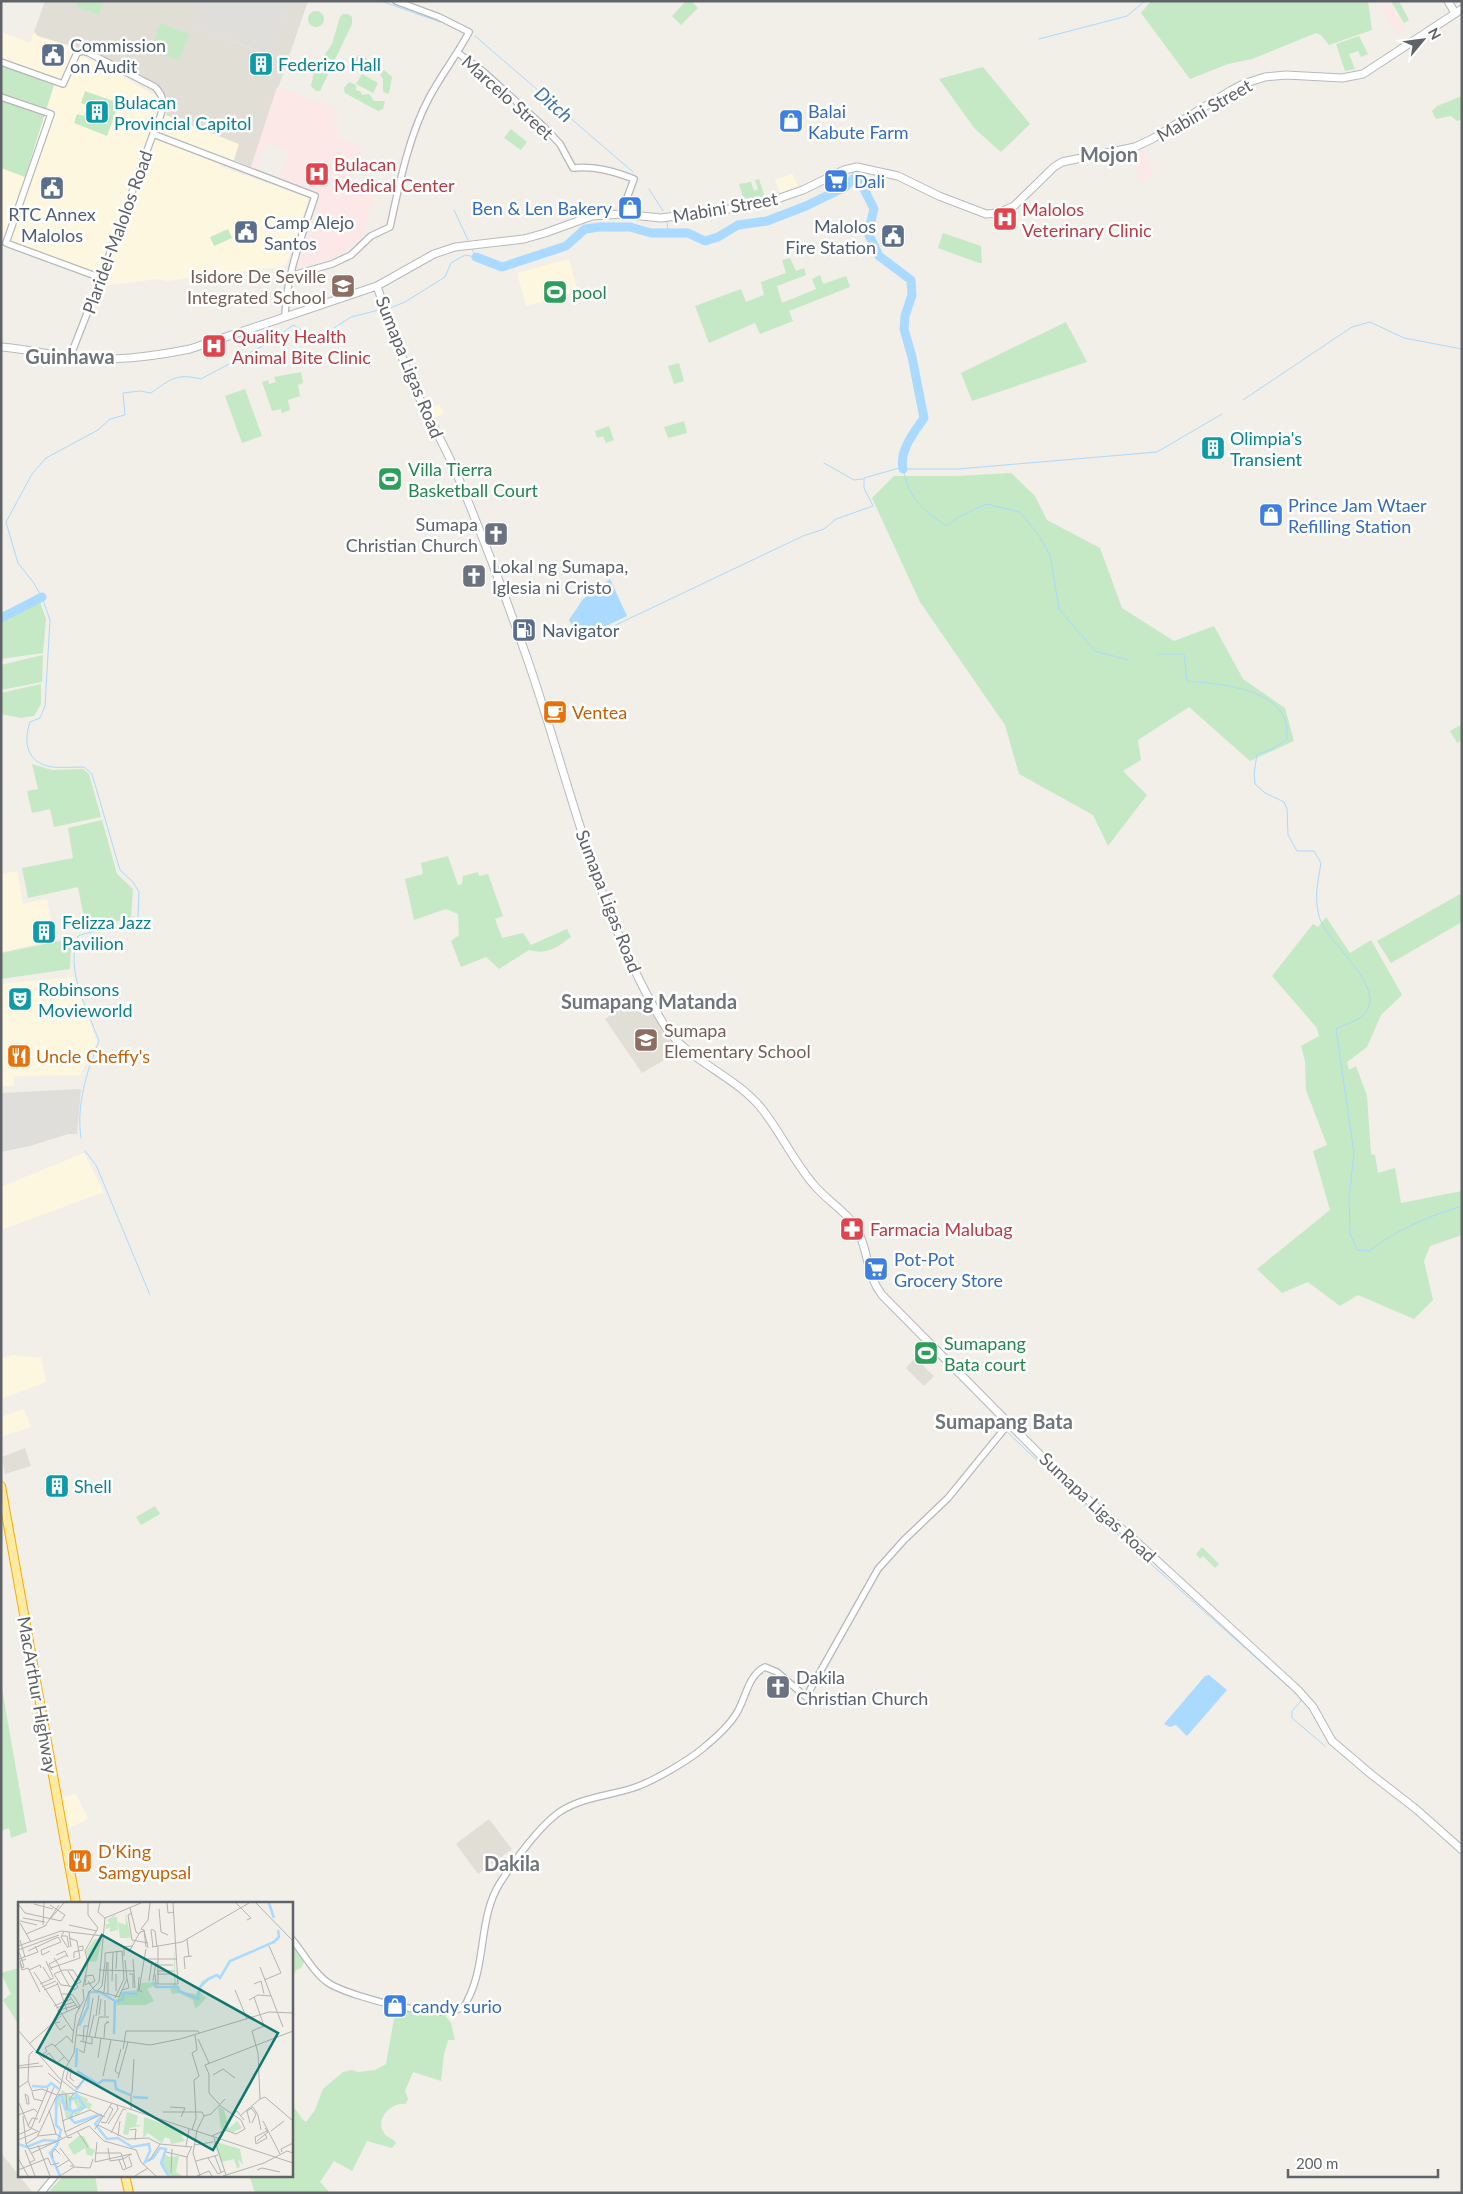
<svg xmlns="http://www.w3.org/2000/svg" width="1463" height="2194" font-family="Lato,sans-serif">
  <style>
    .commercial { fill: #fef7e0 }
    .industrial { fill: #e0deda }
    .education { fill: #e1ded6 }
    .medical { fill: #fce8e6 }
    .green { fill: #c5e8c5 }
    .water { fill: #aadaff }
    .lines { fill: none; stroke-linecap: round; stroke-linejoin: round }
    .stream { stroke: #aadaff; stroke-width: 1 }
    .river { stroke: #aadaff; stroke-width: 9 }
    .tertiary-casing { stroke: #b5b8bc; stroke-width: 8 }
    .secondary-casing { stroke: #b6babf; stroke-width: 9 }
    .trunk-casing { stroke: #f9ab00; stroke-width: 10 }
    .tertiary { stroke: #fff; stroke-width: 5.5 }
    .secondary { stroke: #fff; stroke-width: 7 }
    .trunk { stroke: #feeaa1; stroke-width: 8 }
    .labels { text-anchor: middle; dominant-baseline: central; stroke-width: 5; stroke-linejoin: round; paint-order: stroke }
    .service-label { font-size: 18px; fill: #4e5e75; stroke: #fff; text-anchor: start }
    .culture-label { font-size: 18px; fill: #0d838f; stroke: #fff; text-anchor: start }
    .street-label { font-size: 18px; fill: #5f6368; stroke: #fff }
    .shop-label { font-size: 18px; fill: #366cbe; stroke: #fff; text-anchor: start }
    .health-label { font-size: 18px; fill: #be3a42; stroke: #fff; text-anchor: start }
    .education-label { font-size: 18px; fill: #785e54; stroke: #fff; text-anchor: end }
    .leisure-label { font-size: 18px; fill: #27864d; stroke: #fff; text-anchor: start }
    .worship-label { font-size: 18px; fill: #5b616d; stroke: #fff; text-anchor: start }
    .food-label { font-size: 18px; fill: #c56008; stroke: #fff; text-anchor: start }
    .water-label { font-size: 19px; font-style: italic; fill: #4174aa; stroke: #fff }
    .quarter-label { font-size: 20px; font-weight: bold; fill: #70757a; stroke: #fff }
    .inset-river { fill: none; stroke: #aadaff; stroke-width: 2.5 }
    .inset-road { fill: none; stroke: #b3b3b1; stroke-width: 1 }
    .view { fill: #0f766e; fill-opacity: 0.15; stroke: #0f766e; stroke-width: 2.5 }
    .inset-edge { fill: none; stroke: #5f6368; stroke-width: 2.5 }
  </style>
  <rect width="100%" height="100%" fill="#f1efe8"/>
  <g class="commercial">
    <path d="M1 32 30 43 34 32 38 36 76 48 83 57 102 64 162 100 161 113 239 144 234 160 219 166 309 198 286 266 167 281 158 279 102 286 105 276 20 246 1 249Z"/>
    <path d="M792 173 798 186 780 193 775 180Z"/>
    <path d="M569 259 578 292 526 306 517 273Z"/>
    <path d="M439 404 444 413 433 419 428 410Z"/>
    <path d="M529 621 535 632 523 639 518 626Z"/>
    <path d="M17 871 23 904 47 899 55 940 1 952V874Z"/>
    <path d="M73 977 97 1042 80 1075 14 1076V1086H1V984Z"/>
    <path d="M84 1153 104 1192 1 1230V1187Z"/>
    <path d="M13 1355 41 1358 46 1382 1 1399V1358Z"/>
    <path d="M24 1409 31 1427 1 1437V1417Z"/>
    <path d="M76 1794 88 1819 68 1829 61 1798Z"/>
  </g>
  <g class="industrial">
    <path d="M201 1H291L272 56 192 26Z"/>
    <path d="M81 1089 77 1134H68L30 1146 1 1152V1093Z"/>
  </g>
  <g class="education">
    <path d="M45 1H201L193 26 271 56 291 1H308L251 167 234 160 239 144 166 115 172 102 161 92 84 50 38 36 34 32Z"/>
    <path d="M637 998 643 1010 651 1005 664 1030 680 1051 642 1073 605 1019Z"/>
    <path d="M915 1358 934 1376 924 1386 906 1368Z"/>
    <path d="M25 1448 31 1466 5 1474 2 1457Z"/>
    <path d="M489 1819 512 1849 478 1874 456 1844Z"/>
    <path d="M1 2153 33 2193H1Z"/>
  </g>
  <g class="medical">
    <path d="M1386 1H1388L1405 29 1398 34 1380 5Z"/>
    <path d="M277 87 323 104 327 102 338 112 332 124 339 127 336 138 362 147 350 180 376 189 361 239 347 250 333 257 297 269 321 195 279 180 289 151 266 143 256 168 251 167Z"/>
    <path d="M1142 147 1154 175 1141 181 1134 163 1138 161 1134 150Z"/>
  </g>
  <g class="green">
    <path d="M78 1H103L99 15 76 7Z"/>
    <path d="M686 1H691L698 8 681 25 672 16Z"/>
    <path d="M1151 1H1368L1372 30 1329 45 1321 35 1316 33 1252 59 1228 64 1190 79 1141 13Z"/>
    <path d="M1391 1H1399L1409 20 1404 23Z"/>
    <circle cx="316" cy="19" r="8"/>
    <path d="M343 14H348L352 17V24L320 91H316L311 86 315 66 324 56 332 44 340 17Z"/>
    <path d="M160 23 189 34 179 60 151 50Z"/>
    <path d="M1359 36 1368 54 1361 57 1358 51 1349 54 1355 69 1345 71 1336 44Z"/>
    <circle cx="361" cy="61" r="6"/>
    <path d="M1 65 54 85 25 177 1 168Z"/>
    <path d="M983 67 1030 124 1001 152 975 129 939 79Z"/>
    <path d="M384 70 392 77 389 93 387 94 383 91V79L380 75Z"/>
    <path d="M362 74 378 83 373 93 356 84Z"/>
    <path d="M349 82 356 85V90L360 91 362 95 369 94 374 101H385L383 109 378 111 345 93 344 88Z"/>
    <path d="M85 91 119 103 107 136 74 123 77 114 84 116 87 105 81 103Z"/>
    <path d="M1462 96V119L1457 121 1451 116 1436 119 1432 111 1437 106Z"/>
    <path d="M511 129 527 142 521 150 504 138Z"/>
    <path d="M759 179 765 198 744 200 739 184 751 182 754 191 758 189 755 180Z"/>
    <path d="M228 229 232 238 214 246 210 237Z"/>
    <path d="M943 233 981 246 982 263H979L938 248Z"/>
    <path d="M790 258 796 271 804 268 806 275 777 286 782 303 816 289 812 279 820 275 823 284 846 276 850 287 789 311 793 321 760 334 755 323 709 343 695 306 741 289 746 302 764 295 761 282 786 273 782 260Z"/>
    <path d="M1066 322 1087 362 972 401 961 373Z"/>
    <path d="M679 363 684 381 674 384 668 366Z"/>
    <path d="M301 372 303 383 298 385 300 396 288 400 290 410 282 413 281 409 272 411 262 382 268 380 269 384 276 382 274 377Z"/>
    <path d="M245 389 262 436 242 443 225 396Z"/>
    <path d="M684 421 687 433 668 438 664 427Z"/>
    <path d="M609 426 614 440 606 443 603 436 597 438 595 431Z"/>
    <path d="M396 471 400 481 384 487 380 477Z"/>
    <path d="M1011 473 1035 496 1047 520 1100 548 1122 608 1174 641 1214 626 1243 679 1285 708 1294 741 1250 761 1189 707 1138 740 1141 760 1123 771 1147 795 1108 846 1093 815 1019 774 1005 725 920 602 872 498 894 476H955Z"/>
    <path d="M40 602 46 619 43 653 1 659V620L24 608Z"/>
    <path d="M43 655 42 682 1 690V665Z"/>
    <path d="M41 684V704L34 716 21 718 1 714V693Z"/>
    <path d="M1462 724V740L1457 743 1450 731Z"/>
    <path d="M32 764 52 770 83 769 89 774 101 817 54 827 50 809 32 813 27 791 38 789Z"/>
    <path d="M102 820 117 874 133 889 131 918 86 928 78 887 28 898 22 868 73 858 68 828Z"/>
    <path d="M448 856 458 885 462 884 463 876 478 872 479 876 488 874 503 916 495 919 502 938 523 933 531 945 567 929 571 937C556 948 547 955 529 950L499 969 486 957 461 967 451 941 459 935 458 914 446 909 414 920 405 879 423 874 421 863Z"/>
    <path d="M1462 893V922L1391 963 1377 941Z"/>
    <path d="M1326 917 1350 953 1371 940 1402 995 1381 1015 1367 1047 1347 1062 1349 1070 1356 1066 1367 1096 1371 1154 1375 1155 1378 1173 1395 1168 1401 1203 1462 1191V1235L1430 1246 1424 1261 1433 1300 1414 1319 1358 1295 1340 1306 1308 1282 1282 1293 1257 1269 1330 1210 1313 1151 1327 1145 1306 1090 1305 1061 1301 1046 1319 1036 1317 1028 1272 976 1313 924 1318 927Z"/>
    <path d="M74 938 71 947 70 969 1 979V953Z"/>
    <path d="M929 1344 935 1350 922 1362 917 1356Z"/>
    <path d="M155 1506 160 1514 141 1525 136 1517Z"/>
    <path d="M1202 1547 1219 1564 1215 1568 1203 1556 1200 1559 1196 1554Z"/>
    <path d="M1 1683 27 1832 11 1838 9 1828 1 1831Z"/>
    <path d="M291 1940 305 1960 301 1968 296 1970 291 1979Z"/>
    <path d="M19 1968V2025L3 2000 11 1994 1 1973Z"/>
    <path d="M401 2012 443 2013 451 2023 455 2040H448L444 2054 441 2081 413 2072 405 2091 408 2099 406 2104C392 2101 374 2119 384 2133 387 2138 393 2138 396 2143L392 2148 367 2141 352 2171 334 2161 320 2182 330 2193H255L250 2178 252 2175H291V2105C298 2110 299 2117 306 2122L315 2110 323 2089 343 2072 352 2070 358 2072 375 2070 386 2064 394 2019Z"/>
    <path d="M64 2175H95L98 2193H48Z"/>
  </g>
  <g class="water">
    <path d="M561 286 563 294 548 297 547 290Z"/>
    <path d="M610 579 627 616 579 639 569 620 583 599Z"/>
    <path d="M1209 1675 1227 1690 1187 1736 1176 1725 1170 1727 1164 1724 1205 1676Z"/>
  </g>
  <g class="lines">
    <g class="stream">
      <path d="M381 1 440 22"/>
      <path d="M475 36 633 172"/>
      <path d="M1039 39 1127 16 1145 1"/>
      <path d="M649 189 663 211"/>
      <path d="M454 210 468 240"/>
      <path d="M667 222 668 233"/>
      <path d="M472 249 476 257"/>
      <path d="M388 309 405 302 445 277 451 263 465 255 476 257"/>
      <path d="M1243 400 1352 327 1370 322 1404 338 1462 349"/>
      <path d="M824 463 854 480 863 479"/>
      <path d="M579 639 580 642 803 536 824 529 836 519 873 506 864 488V478L903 467"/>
      <path d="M1158 654H1184L1187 681C1218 684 1276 687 1286 723 1287 728 1287 734 1287 739L1270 750 1257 754 1254 774 1255 784 1265 793 1284 802 1287 809 1288 835 1297 851H1314L1321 863C1318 881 1314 898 1319 916 1326 944 1389 986 1364 1015 1358 1021 1343 1025 1336 1029L1354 1153 1349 1198 1350 1233 1357 1250 1369 1251C1398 1229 1427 1217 1462 1206"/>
      <path d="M1128 660 1095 651 1059 609 1050 555 1040 537 1020 512 986 504 959 517 946 526C921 508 910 500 903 469H958L1157 452 1222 414"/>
      <path d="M81 1138C76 1105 87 1071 99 1041 87 1008 65 971 78 936 97 928 124 932 138 917L139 892 133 882 120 870 92 774 84 767C74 767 63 768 52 767 27 763 23 743 30 722L40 718 45 706 50 620 42 597 33 582 18 563 6 522 32 474 46 458 98 430 110 419 125 415 123 393 140 391 151 393C171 379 176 373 201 379L270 342 293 325 304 331 323 335 351 317 379 310"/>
      <path d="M85 1151 96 1165 150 1295"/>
      <path d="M996 1420 1002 1427"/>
      <path d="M1006 1431 1077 1498 1300 1697 1301 1701 1292 1711V1718L1325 1746"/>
    </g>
    <g class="river">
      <path d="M476 257 502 267 566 246 585 229 600 227H630L651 233H688L705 241 718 237 738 225 767 221 806 206 845 187 857 175 874 209 868 233 879 256 911 280 912 295 905 316 904 329 912 357 924 418C915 431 899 450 903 469"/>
      <path d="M1 618 42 597"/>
    </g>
    <defs>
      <g id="tertiary">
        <path d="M458 53 485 73 544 127 560 144 573 168C595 166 613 171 634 179L621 214"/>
        <path d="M1 62 63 84 77 53 83 51 89 53 155 87C170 101 160 117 153 134"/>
        <path d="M1 97 51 114 6 243 101 278"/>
        <path d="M290 276 332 264 351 255 371 236 390 227C399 185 409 135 429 98 441 75 457 55 469 32L439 17 396 1"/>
        <path d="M70 357 101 278 153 134 315 196C302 236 286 275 285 317"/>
        <path d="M291 1938C303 1952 314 1974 330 1984 350 1996 447 2024 465 2005 467 2003 468 1998 470 1995 486 1960 479 1916 500 1883 514 1861 540 1825 561 1811 584 1797 608 1796 633 1788 652 1782 686 1762 702 1749 713 1740 726 1729 734 1717 746 1702 746 1676 765 1667L777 1672 806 1697 878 1569 904 1540 948 1498 1010 1422"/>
        <path d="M41 2193 56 2175"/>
      </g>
      <g id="secondary">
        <path d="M1448 1 1455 13"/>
        <path d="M377 286C388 319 399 352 413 384 426 414 443 442 456 472 482 534 506 598 528 661 570 782 596 912 663 1023 686 1061 734 1074 762 1109 781 1133 794 1162 814 1185 827 1201 849 1213 858 1231 869 1253 866 1274 882 1295L1064 1479 1139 1544 1298 1690 1313 1707 1332 1741 1372 1775 1416 1809 1462 1850"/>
        <path d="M1 347C25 349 47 354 70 357 111 362 150 357 190 349L377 286 434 254 455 247 524 239 545 233 592 216 621 214 661 218 744 207 774 200 803 190 844 170 857 167 898 176 939 196 986 214 999 213 1014 206 1054 167 1062 162 1135 147 1152 139 1230 91 1243 84 1265 77 1286 75 1342 78 1363 74 1462 9"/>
      </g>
      <g id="trunk">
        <path d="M1 1486 76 1903"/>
        <path d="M125 2175 129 2193"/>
      </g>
    </defs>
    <use href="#tertiary" class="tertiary-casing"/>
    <use href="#secondary" class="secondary-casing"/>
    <use href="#trunk" class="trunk-casing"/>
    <use href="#tertiary" class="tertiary"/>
    <use href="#secondary" class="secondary"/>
    <use href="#trunk" class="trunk"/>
  </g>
  <defs>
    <symbol id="civic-square" viewBox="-11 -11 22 22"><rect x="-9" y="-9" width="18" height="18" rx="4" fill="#5c6f8a" stroke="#fff"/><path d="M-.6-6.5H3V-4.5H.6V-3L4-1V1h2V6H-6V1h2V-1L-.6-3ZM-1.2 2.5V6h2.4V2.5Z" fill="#fff"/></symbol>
    <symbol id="building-square" viewBox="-11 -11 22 22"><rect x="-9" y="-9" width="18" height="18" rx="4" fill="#0f9aa8" stroke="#fff"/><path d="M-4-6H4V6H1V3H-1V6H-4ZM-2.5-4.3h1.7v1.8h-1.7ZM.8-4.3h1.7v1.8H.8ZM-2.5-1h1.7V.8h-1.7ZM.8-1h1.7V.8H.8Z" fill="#fff"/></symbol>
    <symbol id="shop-square" viewBox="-11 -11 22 22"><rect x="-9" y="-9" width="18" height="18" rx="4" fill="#3f7fe0" stroke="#fff"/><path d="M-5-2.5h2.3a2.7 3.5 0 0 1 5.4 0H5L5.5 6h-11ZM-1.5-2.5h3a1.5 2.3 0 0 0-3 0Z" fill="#fff"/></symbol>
    <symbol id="hospital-square" viewBox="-11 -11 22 22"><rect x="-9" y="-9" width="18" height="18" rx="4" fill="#e0444e" stroke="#fff"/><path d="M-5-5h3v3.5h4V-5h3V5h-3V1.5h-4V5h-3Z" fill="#fff"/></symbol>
    <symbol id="supermarket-square" viewBox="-11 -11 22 22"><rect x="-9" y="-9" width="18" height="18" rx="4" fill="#3f7fe0" stroke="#fff"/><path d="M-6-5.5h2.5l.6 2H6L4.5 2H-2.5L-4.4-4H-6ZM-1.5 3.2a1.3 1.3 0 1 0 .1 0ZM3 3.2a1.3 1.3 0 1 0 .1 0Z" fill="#fff"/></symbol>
    <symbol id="school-square" viewBox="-11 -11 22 22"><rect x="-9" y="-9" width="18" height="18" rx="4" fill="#8d6e63" stroke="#fff"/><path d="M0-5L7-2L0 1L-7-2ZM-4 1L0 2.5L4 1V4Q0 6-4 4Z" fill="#fff"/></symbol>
    <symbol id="stadium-square" viewBox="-11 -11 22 22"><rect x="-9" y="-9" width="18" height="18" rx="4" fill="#2e9e5b" stroke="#fff"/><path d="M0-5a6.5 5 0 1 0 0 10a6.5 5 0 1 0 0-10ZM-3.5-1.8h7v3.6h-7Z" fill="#fff"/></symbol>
    <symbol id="church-square" viewBox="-11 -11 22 22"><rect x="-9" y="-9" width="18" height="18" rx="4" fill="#6b7280" stroke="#fff"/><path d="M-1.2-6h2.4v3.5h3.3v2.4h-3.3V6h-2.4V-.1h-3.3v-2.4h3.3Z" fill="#fff"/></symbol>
    <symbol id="fuel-square" viewBox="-11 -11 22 22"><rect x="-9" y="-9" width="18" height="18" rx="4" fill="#5c6f8a" stroke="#fff"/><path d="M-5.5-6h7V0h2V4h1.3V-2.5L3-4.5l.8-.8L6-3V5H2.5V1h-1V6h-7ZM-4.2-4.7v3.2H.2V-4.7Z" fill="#fff"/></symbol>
    <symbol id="cafe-square" viewBox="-11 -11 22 22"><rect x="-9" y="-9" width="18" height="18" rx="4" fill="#e8710a" stroke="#fff"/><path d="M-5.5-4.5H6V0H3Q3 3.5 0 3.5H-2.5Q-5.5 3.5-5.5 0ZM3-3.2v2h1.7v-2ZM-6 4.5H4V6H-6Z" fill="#fff"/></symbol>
    <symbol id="theatre-square" viewBox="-11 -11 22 22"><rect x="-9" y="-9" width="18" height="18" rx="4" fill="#0f9aa8" stroke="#fff"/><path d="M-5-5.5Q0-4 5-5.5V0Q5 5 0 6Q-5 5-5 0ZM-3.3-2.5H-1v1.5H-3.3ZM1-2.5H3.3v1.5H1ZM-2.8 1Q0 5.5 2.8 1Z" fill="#fff"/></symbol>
    <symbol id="restaurant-square" viewBox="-11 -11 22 22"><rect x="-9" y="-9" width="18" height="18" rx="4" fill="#e8710a" stroke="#fff"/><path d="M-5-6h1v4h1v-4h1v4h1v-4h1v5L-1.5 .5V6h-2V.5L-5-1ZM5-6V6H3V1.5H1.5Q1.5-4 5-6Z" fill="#fff"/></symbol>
    <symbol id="pharmacy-square" viewBox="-11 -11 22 22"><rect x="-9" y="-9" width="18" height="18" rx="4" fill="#e0444e" stroke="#fff"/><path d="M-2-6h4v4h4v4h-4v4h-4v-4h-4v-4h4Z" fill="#fff"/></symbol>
  </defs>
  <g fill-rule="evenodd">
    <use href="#civic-square" x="39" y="41" width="28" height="28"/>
    <use href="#building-square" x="247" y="50" width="28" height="28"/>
    <use href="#building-square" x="83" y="98" width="28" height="28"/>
    <use href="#shop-square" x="777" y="107" width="28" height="28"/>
    <use href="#hospital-square" x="303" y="160" width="28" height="28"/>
    <use href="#supermarket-square" x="822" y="167" width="28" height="28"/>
    <use href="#civic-square" x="38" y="174" width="28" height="28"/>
    <use href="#shop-square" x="616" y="194" width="28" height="28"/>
    <use href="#hospital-square" x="991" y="205" width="28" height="28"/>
    <use href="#civic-square" x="232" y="218" width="28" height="28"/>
    <use href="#civic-square" x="879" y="222" width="28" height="28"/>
    <use href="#school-square" x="329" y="272" width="28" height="28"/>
    <use href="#stadium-square" x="541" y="278" width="28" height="28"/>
    <use href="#hospital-square" x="200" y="332" width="28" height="28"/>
    <use href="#building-square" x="1199" y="434" width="28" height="28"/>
    <use href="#stadium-square" x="376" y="465" width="28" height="28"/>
    <use href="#shop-square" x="1257" y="501" width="28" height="28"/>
    <use href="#church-square" x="482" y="520" width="28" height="28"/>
    <use href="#church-square" x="460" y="562" width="28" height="28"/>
    <use href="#fuel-square" x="510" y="616" width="28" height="28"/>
    <use href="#cafe-square" x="541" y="698" width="28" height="28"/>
    <use href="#building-square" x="30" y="918" width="28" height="28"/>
    <use href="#theatre-square" x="6" y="985" width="28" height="28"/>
    <use href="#school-square" x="632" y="1026" width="28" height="28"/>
    <use href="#restaurant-square" x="5" y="1042" width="28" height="28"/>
    <use href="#pharmacy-square" x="838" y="1215" width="28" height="28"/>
    <use href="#supermarket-square" x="862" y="1255" width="28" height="28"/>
    <use href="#stadium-square" x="912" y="1339" width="28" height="28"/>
    <use href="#building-square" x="43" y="1472" width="28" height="28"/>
    <use href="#church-square" x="764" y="1673" width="28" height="28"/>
    <use href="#restaurant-square" x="66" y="1847" width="28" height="28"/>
    <use href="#shop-square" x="381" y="1992" width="28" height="28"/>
  </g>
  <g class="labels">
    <g class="service-label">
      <text x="70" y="45">Commission<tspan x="70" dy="21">on Audit</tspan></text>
      <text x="52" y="214" text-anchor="middle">RTC Annex<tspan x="52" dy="21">Malolos</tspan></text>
      <text x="264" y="222">Camp Alejo<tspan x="264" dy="21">Santos</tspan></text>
      <text x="876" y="226" text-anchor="end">Malolos<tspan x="876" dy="21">Fire Station</tspan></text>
      <text x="542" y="630">Navigator</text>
    </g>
    <g class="culture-label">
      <text x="278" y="64">Federizo Hall</text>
      <text x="114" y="102">Bulacan<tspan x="114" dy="21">Provincial Capitol</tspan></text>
      <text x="1230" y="438">Olimpia's<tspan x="1230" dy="21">Transient</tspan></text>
      <text x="62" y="922">Felizza Jazz<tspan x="62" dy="21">Pavilion</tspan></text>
      <text x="38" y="989">Robinsons<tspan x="38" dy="21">Movieworld</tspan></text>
      <text x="74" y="1486">Shell</text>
    </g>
    <g class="street-label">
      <text transform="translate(508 97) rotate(42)">Marcelo Street</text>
      <text transform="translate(1204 110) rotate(-30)">Mabini Street</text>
      <text transform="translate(725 207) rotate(-10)">Mabini Street</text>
      <text transform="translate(117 232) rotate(-70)">Plaridel-Malolos Road</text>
      <text transform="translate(410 367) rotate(68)">Sumapa Ligas Road</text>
      <text transform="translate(609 901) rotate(69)">Sumapa Ligas Road</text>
      <text transform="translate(1098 1507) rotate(43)">Sumapa Ligas Road</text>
      <text transform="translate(38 1695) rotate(80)">MacArthur Highway</text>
    </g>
    <g class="shop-label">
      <text x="808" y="111">Balai<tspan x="808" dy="21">Kabute Farm</tspan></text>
      <text x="854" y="181">Dali</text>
      <text x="612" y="208" text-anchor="end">Ben &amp; Len Bakery</text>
      <text x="1288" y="505">Prince Jam Wtaer<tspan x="1288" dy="21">Refilling Station</tspan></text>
      <text x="894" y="1259">Pot-Pot<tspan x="894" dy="21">Grocery Store</tspan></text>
      <text x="412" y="2006">candy surio</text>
    </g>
    <g class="health-label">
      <text x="334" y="164">Bulacan<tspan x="334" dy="21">Medical Center</tspan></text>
      <text x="1022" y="209">Malolos<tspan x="1022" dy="21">Veterinary Clinic</tspan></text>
      <text x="232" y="336">Quality Health<tspan x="232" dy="21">Animal Bite Clinic</tspan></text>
      <text x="870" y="1229">Farmacia Malubag</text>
    </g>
    <g class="education-label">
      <text x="326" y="276">Isidore De Seville<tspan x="326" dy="21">Integrated School</tspan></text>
      <text x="664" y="1030" text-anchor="start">Sumapa<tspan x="664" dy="21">Elementary School</tspan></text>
    </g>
    <g class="leisure-label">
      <text x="572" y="292">pool</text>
      <text x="408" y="469">Villa Tierra<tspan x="408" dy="21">Basketball Court</tspan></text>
      <text x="944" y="1343">Sumapang<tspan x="944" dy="21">Bata court</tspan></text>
    </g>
    <g class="worship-label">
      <text x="478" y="524" text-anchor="end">Sumapa<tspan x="478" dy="21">Christian Church</tspan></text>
      <text x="492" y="566">Lokal ng Sumapa,<tspan x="492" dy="21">Iglesia ni Cristo</tspan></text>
      <text x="796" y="1677">Dakila<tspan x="796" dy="21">Christian Church</tspan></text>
    </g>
    <g class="food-label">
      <text x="572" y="712">Ventea</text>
      <text x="36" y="1056">Uncle Cheffy's</text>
      <text x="98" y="1851">D'King<tspan x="98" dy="21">Samgyupsal</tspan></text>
    </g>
    <g class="water-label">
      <text transform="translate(554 104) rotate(41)">Ditch</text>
    </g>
    <g class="quarter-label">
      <text x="1109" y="154">Mojon</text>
      <text x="70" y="356">Guinhawa</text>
      <text x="649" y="1001">Sumapang Matanda</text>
      <text x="1004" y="1421">Sumapang Bata</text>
      <text x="512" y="1863">Dakila</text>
    </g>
  </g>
  <g transform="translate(18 1902)">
    <rect width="275" height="275" fill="#f1efe8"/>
    <path d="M107 9 113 36H102L100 20 108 23ZM98 12 96 15H99L100 28 92 30V25L88 27V22H92L89 18ZM77 37 84 38 82 45 79 59 71 60 68 49ZM156 42 158 82 164 90 178 92 184 79 198 72 184 84 183 91 188 96 180 105 177 106 175 98 161 91 154 92 152 86 156 82ZM136 80V84L129 87 136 99 127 103H98L102 90 118 88 123 81ZM44 188 52 194 57 191 70 197 69 200 74 202 72 208 68 205 57 215 56 208 60 207 55 197 52 200 55 216H48L45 202H41L39 210V198L41 195 45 199 43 194 48 192H43ZM200 204 206 208 211 226 219 219 224 226 215 230 203 227ZM109 210 120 214 118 223H122L123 216 122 224 112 226 110 233 105 232ZM126 215 167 230 164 235 167 239 153 242 152 237 147 235 144 241 130 231 125 236ZM61 234H66L72 246 77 248 74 254 69 253 67 246 56 253 50 243ZM195 239 222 247 225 263 220 257 222 265 219 266 216 257 203 260ZM147 252 151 255 161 254 158 270 164 274H150L143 261Z" fill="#c5e8c5"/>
    <path class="inset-river" d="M251 1 256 16M135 80 138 85H160L161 89 180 97 181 86 190 77 199 73 202 76 212 59 256 40 261 35 260 28M98 99 104 98 106 91 120 92M61 124 70 105 71 90H82L97 99M96 132 97 99M58 165 59 146M59 169 80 182 85 178 97 179 98 187 112 193M14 184 29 185 33 181 41 187M58 188 69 174M115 195 130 196M52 208V198L59 195M56 209 67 205 57 190M84 214 77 222 89 237 100 236 114 245 131 242 132 249 127 260 135 256 142 246 148 247 143 261 150 273M0 242 9 245 26 238 39 239M42 274 32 251 39 243 43 228 38 223V198L42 193 44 195 47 207 56 209 52 216 57 221 80 213"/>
    <path class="inset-road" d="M82 1 80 10 87 16M149 1 150 11 156 10M218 1 233 16 229 18M238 1 275 39M16 2 35 7M1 3 7 11 34 17M32 3 47 13 43 19 34 17M112 6 118 30 121 32M141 7 143 30 150 33M114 11 110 13 114 38 130 41M5 16 27 20M33 16 46 1M2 19 19 23M2 21 13 40M25 23 26 1M51 23 79 29M27 24 41 3M133 27 137 29 139 45M126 28 123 27 130 18 132 1M133 28 135 45M46 29 43 35 50 46M51 30 53 45M8 32 27 24M44 34H49L51 45M169 37 171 55M2 38 7 55M0 44 43 29 85 34M128 45 126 28 130 46M134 45 164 40 231 1M140 45V82M0 48 41 33M0 48 4 58 6 65 4 66 2 59 4 58H6L8 57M112 48 122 30 126 29M10 49 40 35M32 49 24 53 23 48 43 40 40 35M38 53 47 49 50 55M0 54 1 57 20 50 17 44M106 54V45L115 44M36 56 40 62 41 64 43 69 44 71 52 85 63 80 55 68H45L43 69 36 72 43 83 52 84M56 56V50L65 48V44L61 45M115 57 117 86M126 57H159M28 59 35 75M87 60V51L104 49 106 77 97 96M90 60V92M2 61 4 68 10 66 22 90M139 63H155M25 65 33 78M242 65 265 125M33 66 62 56 59 39 51 36M98 67 99 49M167 67 166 55 174 54M11 68 22 63 23 66M34 68 31 62 49 53M81 68 117 69M50 69 60 85 56 88 55 84M139 69H156M16 70 55 129M98 72V89M111 72H115V86M137 72 138 82H160L155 1M139 72H155M246 78 263 71 251 44M70 79 76 88 101 95 109 77 107 58M94 79 95 50M131 79 134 59M135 79 138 60M39 80 49 109M71 81 67 83 68 74 75 73 77 79 71 82M22 82 36 76M236 82 243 79 246 92M24 85 38 79M65 85 70 61 67 49 80 26 70 13V1M26 88 40 82M80 88 84 84 87 60M104 88 111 86 109 77M217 88 229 117M86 90 89 60M120 90 121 75M124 90 121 88 128 47M44 92H50L61 107M231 98 240 93 253 94M36 104 53 97M38 106 56 100M39 109 58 103M41 113 62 104 55 93 50 92M81 113 83 97M78 114 81 93M87 114V98M42 120 37 121 42 128 48 123M0 128 42 177 57 189 275 261M59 133 132 143 162 137 251 110 275 111M71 135 76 113M77 135 81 115H91M86 136 87 122 91 120H88M180 137 191 161M62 139 74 142V135M54 140 58 112 66 98 65 87M65 140 66 124H70M11 142 43 114M105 147 108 129H180L181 131M61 148 66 151 75 96M23 154 29 149 27 146 34 142 37 144M25 156 31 151 39 161 46 155M80 156 83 136M51 160 37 144 49 134 55 141M0 164 21 161M51 165 48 177 57 185H60L67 176M0 166 25 164M53 166 52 176 56 179M30 171 43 182M101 172 97 169 103 147M195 173 205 167 217 176M85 174 93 138M100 176 110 140M10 179 14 189 24 187 39 193M0 186 10 179 11 153 15 149M14 190 16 197 25 199M114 191 116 157M7 192 10 194 11 202H9ZM48 192 49 207M40 193 56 191 51 198M242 197 247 195 275 219M1 201 11 225 21 230M42 202 47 230 50 236 54 235M201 202 191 191V172L187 163 275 129M152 205 167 206 163 215M233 206 238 212 234 221M113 207V191M31 208 38 232M145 210H184L186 214M215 212 219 209 226 218M0 213 16 207 20 211M223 213 242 197 240 151 234 129 246 124 236 95M240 213 243 228M5 214 8 242M44 219 72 208 87 215M245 219 262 252M83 220 88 221 95 207 92 205M21 221 36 185M232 221 229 209 235 205 240 213M90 222 100 207 99 203M80 223 109 237 130 236 142 242 173 245M10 224 14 216 20 217M77 227 94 201M112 228 118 227 117 238M174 228 178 216 176 178 181 174 174 151 179 148 177 133M59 229 70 245M253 229 266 219M47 230 84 212M93 231 105 207 108 208M247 232 249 236 238 242 237 235 249 229M0 233 13 227 30 186M20 234 38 232 44 236M100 234 102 219M194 234 207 228 218 232 227 227 223 218 201 203M196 236 208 273M0 238 19 230M239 239 250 230 247 226M79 240 77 260 113 252M20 243 32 274M176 243 195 240M168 244 171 227M42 246 56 264H52M90 246 92 259 105 257 108 266M11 247 38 240M7 248 17 274M148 250 169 255M264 250 263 247 275 241M14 251 71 224 86 239 118 248 123 260 138 274M77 251H103L105 257 114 252M197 254 203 270M0 256 10 274M35 256 34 251 37 247 42 252M190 256 200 272 206 269M101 258 105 268 114 264 111 255M131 259 142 242M178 259 200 253M11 261 17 258 8 242 19 235 42 187 46 169 56 151 59 125 71 90 81 80 87 16 123 1M38 266 51 258M0 268 30 256 33 263 41 261M239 268 244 266 262 270M153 271 154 247M42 274 56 265 72 266 75 257M117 274 130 266M169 274V255L174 244M179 274 191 269 194 274M182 274 175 251 179 228 186 214 193 212 207 197M205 274 246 261 269 249 275 251"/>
    <path class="view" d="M84 33 260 131 195 248 19 150Z"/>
    <rect width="275" height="275" class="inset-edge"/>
  </g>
  <rect width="1463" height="2194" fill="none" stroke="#5f6368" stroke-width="5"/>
  <g transform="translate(1423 40) rotate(61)" stroke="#ffffff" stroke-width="4" paint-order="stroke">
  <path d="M0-4L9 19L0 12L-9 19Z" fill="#5f6368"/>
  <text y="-8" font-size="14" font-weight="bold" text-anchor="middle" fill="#5f6368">N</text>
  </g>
  <path d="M1288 2169v8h150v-8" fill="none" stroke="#5f6368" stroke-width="2.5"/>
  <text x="1296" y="2169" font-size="15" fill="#5f6368" stroke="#ffffff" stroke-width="4" paint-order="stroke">200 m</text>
</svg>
